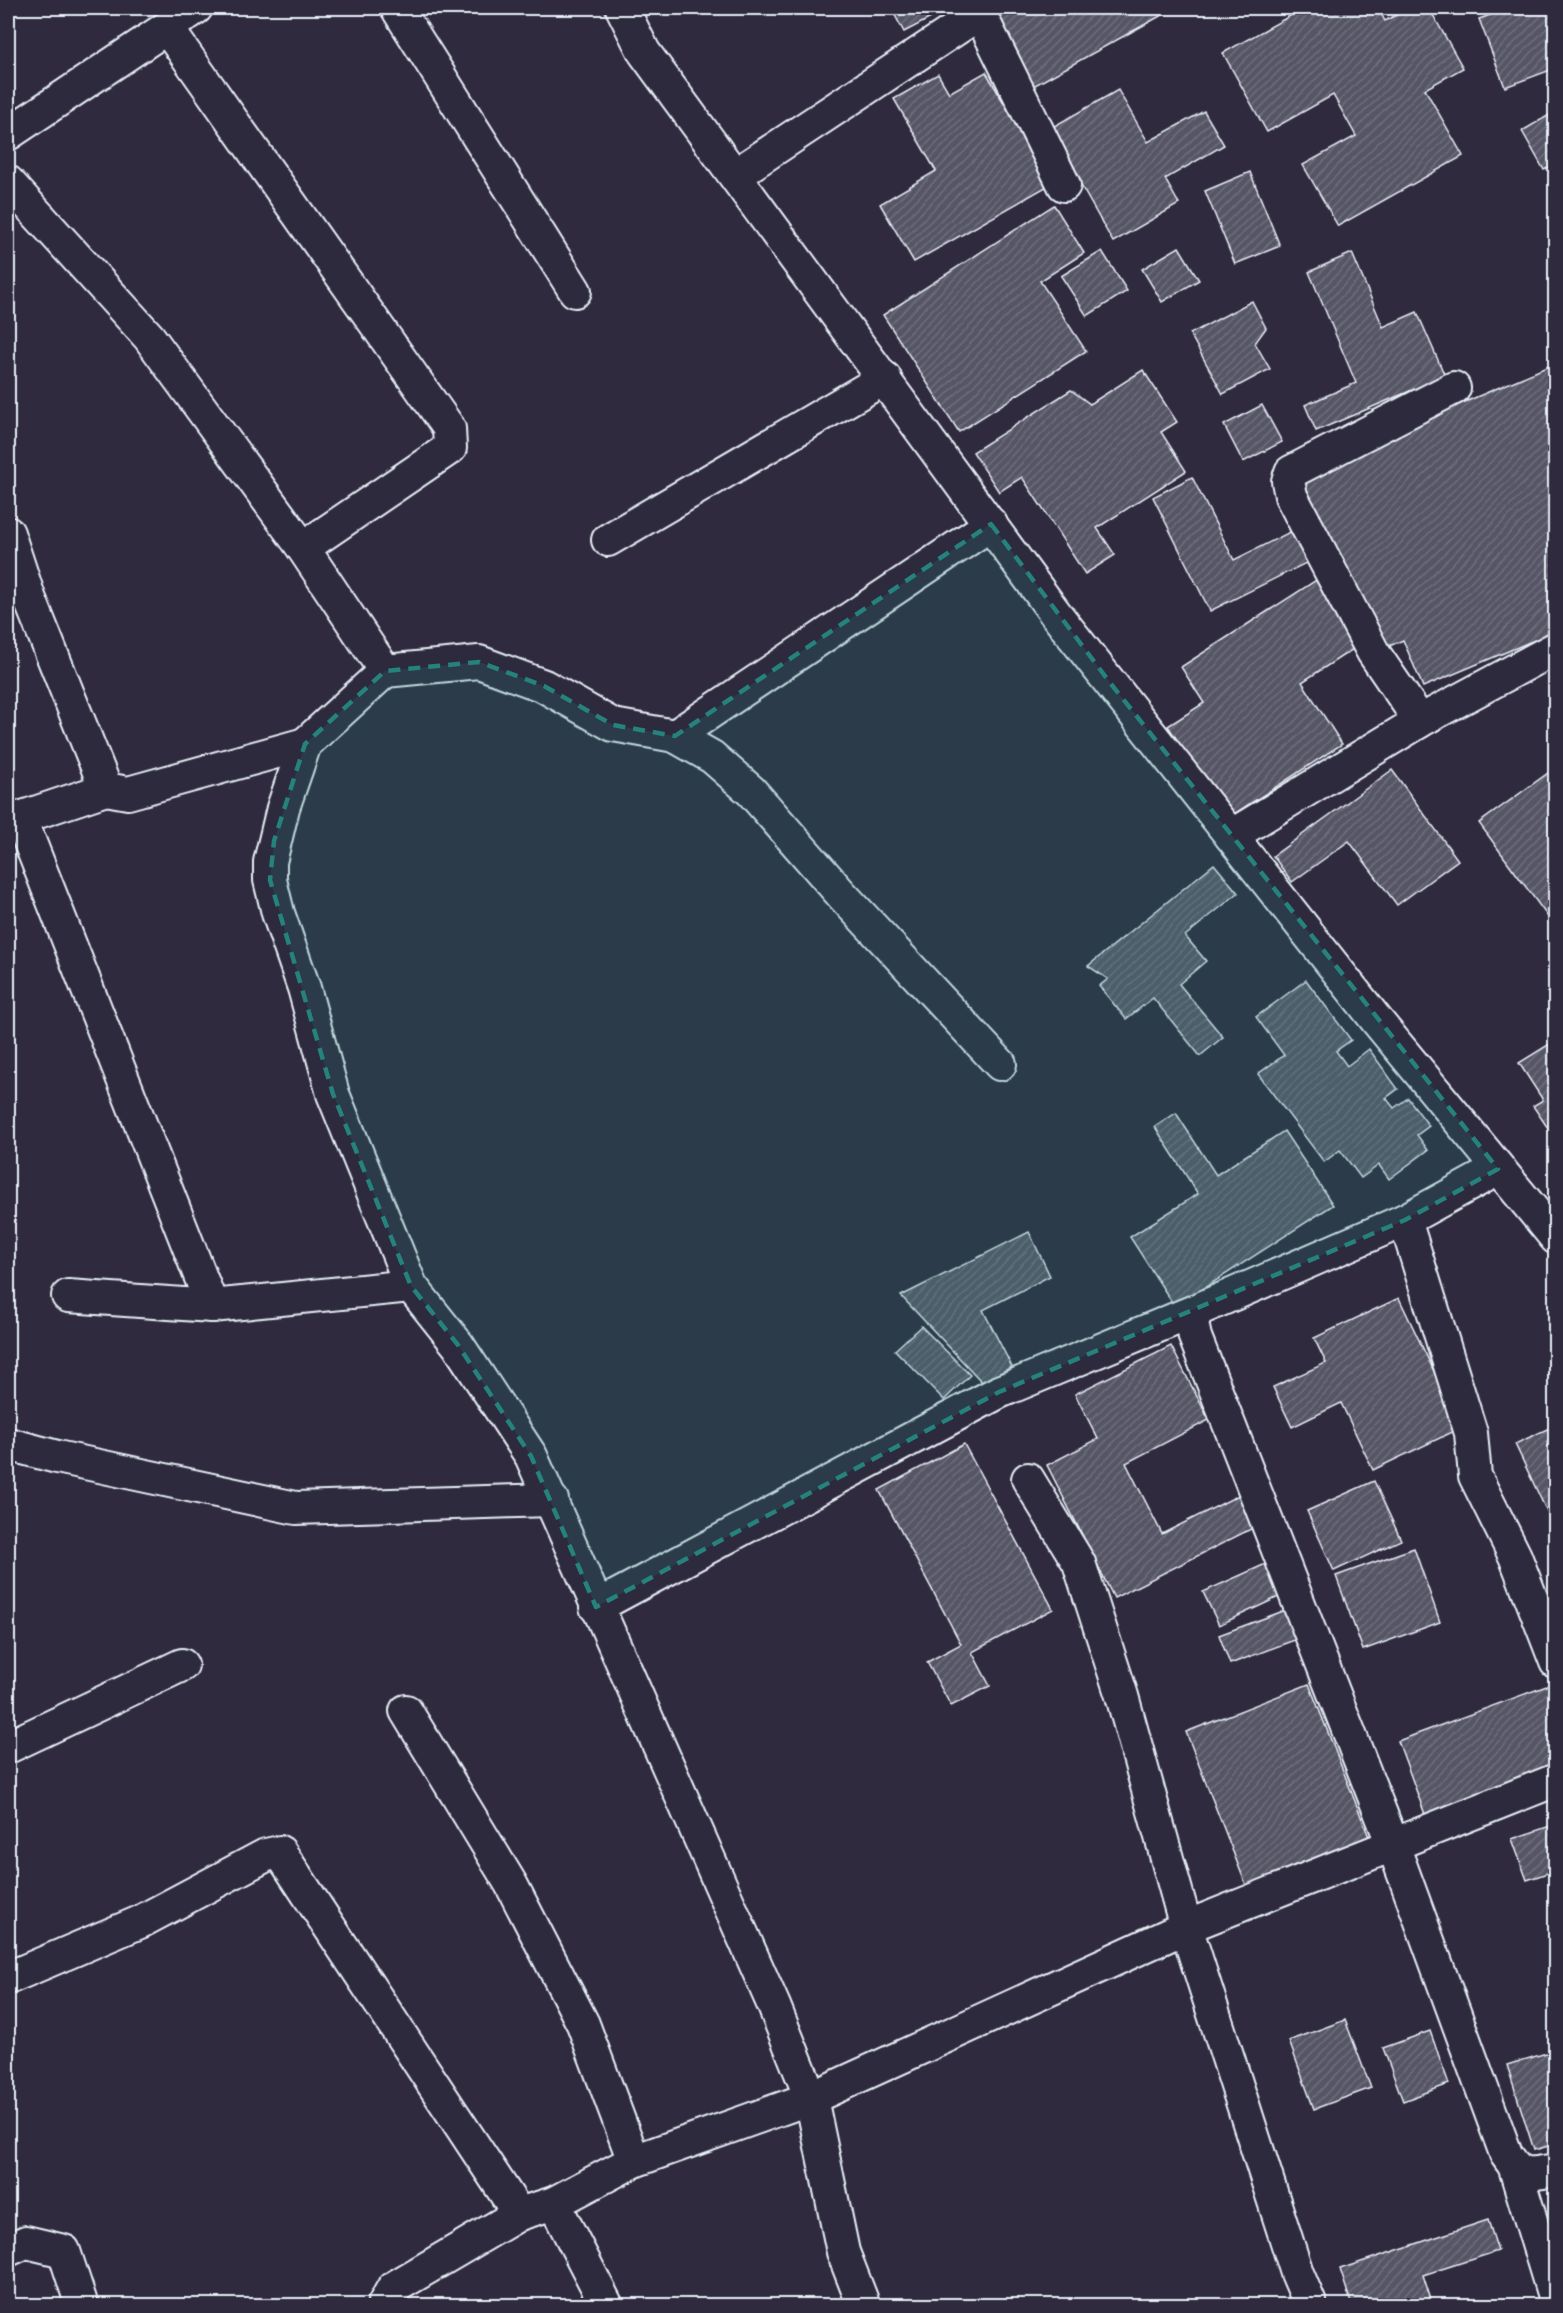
<svg xmlns="http://www.w3.org/2000/svg" width="1563" height="2313" font-family="Mynerve,sans-serif">
  <style>
    .building { fill: url(#building-hatch); stroke: #e8f1f8; stroke-width: 1.5 }
    .lines { fill: none; stroke-linecap: round; stroke-linejoin: round }
    .street-casing { stroke: #e8f1f8; stroke-width: 36 }
    .street { stroke: #2f2a3d; stroke-width: 32 }
    .marked { fill: #25827c; fill-opacity: 0.2; stroke: #25827c; stroke-width: 4.5; stroke-dasharray: 12 8; stroke-linejoin: round }
  </style>
  <defs>
    <pattern id="building-hatch" width="6" height="6" patternUnits="userSpaceOnUse" patternTransform="scale(1.5)"><rect width="6" height="6" fill="#575565"/><path d="M-1 1l2-2M0 6l6-6M5 7l2-2" fill="none" stroke="#6f6e7c"/></pattern>
  </defs>
  <rect width="100%" height="100%" fill="#2f2a3d"/>
  <filter id="ink" filterUnits="userSpaceOnUse"><feTurbulence type="fractalNoise" baseFrequency=".0167" numOctaves="2"/><feDisplacementMap in="SourceGraphic" scale="12" xChannelSelector="R" yChannelSelector="G"/><feConvolveMatrix kernelMatrix="1 2 1 2 8 2 1 2 1" color-interpolation-filters="sRGB"/></filter>
  <g filter="url(#ink)">
    <g class="building">
      <path d="M891 8H950L904 32Z"/>
      <path d="M1013 8H1172L1173 9 1026 90 988 22Z"/>
      <path d="M1304 8H1378L1385 21 1409 8H1429L1463 68 1425 89 1463 156 1338 226 1303 165 1356 136 1333 95 1267 132 1223 53Z"/>
      <path d="M1510 8H1556V68L1505 87 1479 19Z"/>
      <path d="M986 72 1051 184 914 262 880 204 936 171 894 99 938 74 949 93Z"/>
      <path d="M1118 90 1148 142 1204 111 1224 145 1165 179 1179 204 1113 242 1049 129Z"/>
      <path d="M1556 111V163L1544 170 1522 131Z"/>
      <path d="M1250 172 1280 246 1235 264 1205 191Z"/>
      <path d="M1054 205 1084 253 1040 281 1086 351 959 432 883 315Z"/>
      <path d="M1179 247 1199 280 1162 302 1142 269Z"/>
      <path d="M1102 251 1127 291 1087 316 1061 276Z"/>
      <path d="M1352 253 1383 327 1417 312 1445 376 1316 431 1305 405 1356 383 1309 272Z"/>
      <path d="M1252 301 1266 328 1255 343 1270 369 1223 394 1190 334Z"/>
      <path d="M1556 363V631L1423 687 1403 640 1376 652 1299 473Z"/>
      <path d="M1143 370 1177 422 1161 432 1186 471 1097 528 1115 555 1085 574 1022 477 999 492 973 452 1071 390 1090 404Z"/>
      <path d="M1262 405 1282 442 1243 462 1224 425Z"/>
      <path d="M1192 477 1234 560 1300 527 1316 558 1210 611 1153 497Z"/>
      <path d="M1321 577 1364 642 1302 682 1342 744 1228 818 1168 726 1204 703 1181 667Z"/>
      <path d="M1555 768 1556 769V928L1479 823Z"/>
      <path d="M1392 770 1458 860 1397 905 1349 841 1292 882 1273 856Z"/>
      <path d="M1214 864 1238 893 1185 936 1206 961 1179 984 1223 1037 1200 1056 1153 998 1126 1019 1099 986 1108 979 1088 966Z"/>
      <path d="M1306 980 1351 1040 1336 1051 1347 1066 1369 1049 1398 1089 1386 1098 1394 1108 1408 1098 1429 1126 1417 1135 1428 1150 1389 1179 1379 1165 1361 1178 1340 1150 1324 1162 1258 1074 1284 1055 1256 1017Z"/>
      <path d="M1556 1040V1140L1533 1106 1543 1100 1519 1063Z"/>
      <path d="M1176 1113 1216 1175 1284 1131 1333 1205 1175 1307 1130 1237 1198 1194 1155 1127Z"/>
      <path d="M1029 1232 1050 1276 983 1310 1012 1367 982 1382 901 1296Z"/>
      <path d="M1399 1298 1461 1428 1373 1470 1341 1403 1292 1427 1273 1387 1326 1363 1314 1338Z"/>
      <path d="M921 1326 970 1375 944 1400 895 1350Z"/>
      <path d="M1171 1346 1209 1420 1126 1463 1162 1534 1239 1495 1255 1527 1114 1598 1047 1465 1098 1439 1075 1394Z"/>
      <path d="M1556 1425V1531L1515 1444Z"/>
      <path d="M964 1444 1053 1609 972 1652 990 1686 951 1706 927 1662 961 1644 879 1490Z"/>
      <path d="M1374 1481 1401 1540 1334 1571 1307 1511Z"/>
      <path d="M1414 1548 1440 1622 1363 1650 1336 1576Z"/>
      <path d="M1270 1562 1285 1594 1219 1625 1203 1592Z"/>
      <path d="M1286 1610 1297 1639 1230 1664 1219 1635Z"/>
      <path d="M1309 1684 1371 1842 1248 1890 1186 1732Z"/>
      <path d="M1552 1684 1556 1695V1769L1426 1817 1398 1741Z"/>
      <path d="M1556 1824V1870L1527 1880 1512 1839Z"/>
      <path d="M1345 2020 1371 2088 1314 2109 1289 2041Z"/>
      <path d="M1430 2031 1449 2084 1403 2101 1383 2048Z"/>
      <path d="M1556 2050V2144L1534 2150 1507 2065Z"/>
      <path d="M1488 2220 1498 2251 1423 2275 1433 2306H1352L1340 2269Z"/>
      <path d="M1528 2300 1530 2306H1510Z"/>
    </g>
    <g class="lines">
      <defs>
        <g id="street">
          <path d="M397 8 575 291"/>
          <path d="M622 8 644 52 1055 613 1378 1022 1556 1238"/>
          <path d="M977 8 1064 185"/>
          <path d="M8 134 196 8"/>
          <path d="M735 175 980 13"/>
          <path d="M8 182 149 337 303 548 450 448 449 428 167 28"/>
          <path d="M8 533 29 597 106 789 128 793 305 744"/>
          <path d="M608 540 885 378"/>
          <path d="M303 548 385 671 479 662 544 686 613 725 675 736 712 757 751 791 843 896 1000 1064"/>
          <path d="M385 671 305 744 283 808 270 862V880L278 913 304 988 333 1094 411 1286 458 1345 531 1456 774 2006 811 2098 843 2252 864 2306"/>
          <path d="M1420 721 1373 652 1291 496 1288 481 1291 472 1454 388"/>
          <path d="M675 736 991 524"/>
          <path d="M20 817 212 1306"/>
          <path d="M8 822 106 789"/>
          <path d="M1231 836 1420 721 1556 648"/>
          <path d="M1498 1169 1405 1220 1471 1433 1475 1476 1515 1556 1556 1662"/>
          <path d="M1405 1220 1197 1310 1192 1323 1195 1337 1393 1845 1506 2154C1522 2179 1528 2174 1556 2170"/>
          <path d="M68 1296 212 1306 411 1286"/>
          <path d="M8 1444 57 1457 296 1508 552 1500"/>
          <path d="M1028 1479 1079 1563 1122 1696 1186 1927 1297 2273 1311 2306"/>
          <path d="M596 1607 999 1392 1197 1310"/>
          <path d="M406 1711 511 1884 583 2024 634 2161"/>
          <path d="M8 1747 182 1665"/>
          <path d="M8 1978 140 1922 266 1855 280 1852 519 2214"/>
          <path d="M1515 2168 1556 2303"/>
          <path d="M554 2203 607 2306"/>
          <path d="M8 2250 26 2242 64 2251 82 2306"/>
          <path d="M383 2306 393 2288 519 2214 554 2203 634 2161 811 2098 1186 1927 1556 1780"/>
        </g>
      </defs>
      <use href="#street" class="street-casing"/>
      <use href="#street" class="street"/>
    </g>
  </g>
  <path class="marked" d="M991 524 1111 684 1498 1169 1405 1220 999 1392 596 1607 531 1456 458 1345 411 1286 333 1094 270 880 274 841 305 744 385 671 479 662 544 686 613 725 675 736Z"/>
  <rect width="1563" height="2313" fill="none" stroke="#2f2a3d" stroke-width="30"/>
  <rect x="15" y="15" width="1533" height="2283" fill="none" stroke="#e8f1f8" stroke-width="2" filter="url(#ink)"/>
</svg>
